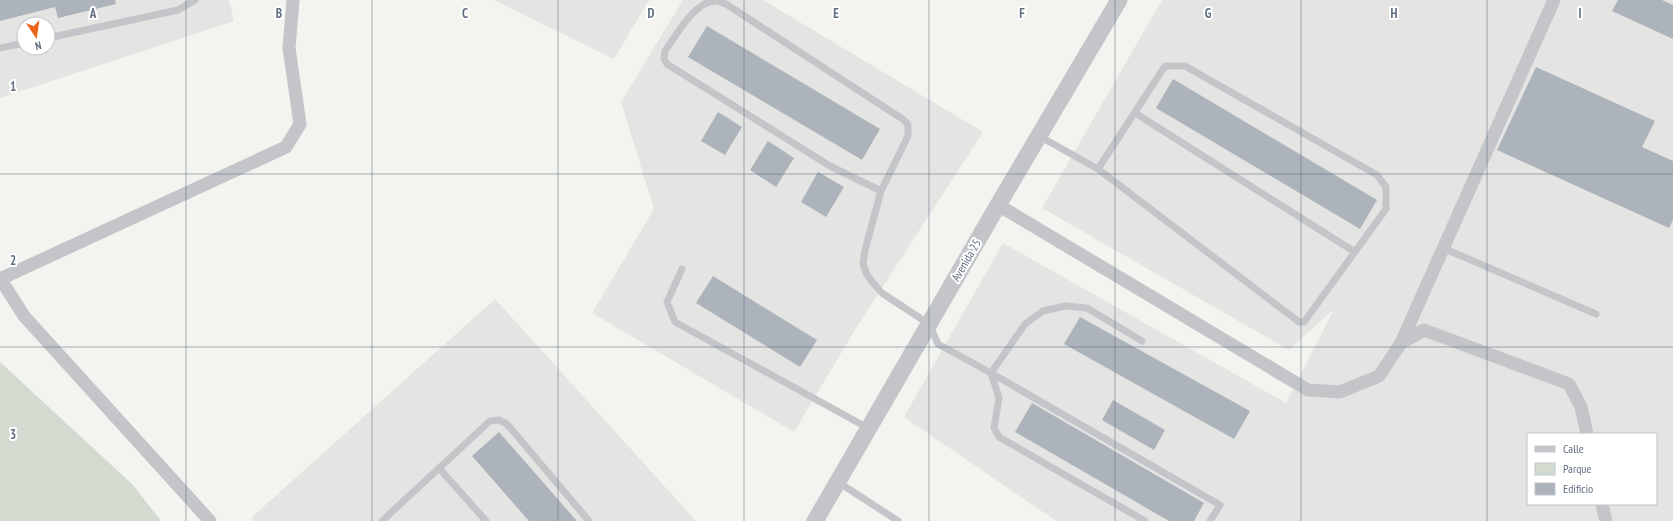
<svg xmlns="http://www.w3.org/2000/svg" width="1673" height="521" font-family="'PT Sans Narrow',sans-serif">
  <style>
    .built { fill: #e4e4e3; fill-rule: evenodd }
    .green { fill: #d3dbd0 }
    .building { fill: #adb3ba }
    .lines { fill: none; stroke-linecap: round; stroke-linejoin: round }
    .service { stroke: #c3c5c9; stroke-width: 7 }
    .minor { stroke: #c3c5c9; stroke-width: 13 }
    .tertiary { stroke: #c3c5c9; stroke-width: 17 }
    .grid { fill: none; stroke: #616f82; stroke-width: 1; stroke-opacity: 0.55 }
    .labels { text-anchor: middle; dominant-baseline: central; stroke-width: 4; stroke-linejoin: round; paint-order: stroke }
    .street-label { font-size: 12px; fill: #616f82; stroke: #fff }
    .grid-label { font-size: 13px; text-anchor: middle; font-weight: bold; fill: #616f82; stroke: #fff; stroke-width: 4; stroke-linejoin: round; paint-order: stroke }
  </style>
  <rect width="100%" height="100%" fill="#f3f4ef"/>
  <g class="built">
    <path d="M0 0H229L234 21 0 98ZM24 24H48V48H24Z"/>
    <path d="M494 0H649L614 59Z"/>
    <path d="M683 0H763L983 132 856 328 794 432 592 313 654 209 621 102Z"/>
    <path d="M1162 0H1673V521H1056L904 417 1003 243 1286 403 1334 309 1289 350 1042 208ZM1528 434H1656V504H1528Z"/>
    <path d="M495 299 696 521H253L252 517Z"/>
  </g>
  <path class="green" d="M0 362 133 485 161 521H0Z"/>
  <g class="building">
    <path d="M0 0H115L116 4 58 18 55 7 0 21Z"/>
    <path d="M1618 0H1662L1673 5V39L1612 11Z"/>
    <path d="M707 26 880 129 862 160 688 57Z"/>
    <path d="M1536 67 1655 121 1642 147 1673 161V220L1669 228 1497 150Z"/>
    <path d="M1173 79 1377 200 1360 229 1156 108Z"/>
    <path d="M718 112 742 127 725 155 701 141Z"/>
    <path d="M768 141 794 158 776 187 750 170Z"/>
    <path d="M818 172 844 187 826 217 801 202Z"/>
    <path d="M713 276 817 340 800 367 696 303Z"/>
    <path d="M1080 317 1250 411 1234 439 1064 344Z"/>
    <path d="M1113 400 1165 430 1154 450 1102 420Z"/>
    <path d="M1032 403 1204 503 1194 521H1169L1015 432Z"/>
    <path d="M499 432 577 521H529L472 456Z"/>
  </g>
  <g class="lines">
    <g class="service">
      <path d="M48 38 178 10 195 0"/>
      <path d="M0 48 24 43"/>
      <path d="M1135 113 1355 252"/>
      <path d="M1039 136 1098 169 1299 322H1304L1386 209V187L1377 175 1185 66H1165L1098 169"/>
      <path d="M881 191 830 166 667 64 664 59 665 51C676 36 695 0 716 1 719 1 723 3 726 4L904 120 908 125V136L881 191 865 250 863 263 866 273 873 283 882 293 929 324 938 344 991 373 1220 505 1210 521"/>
      <path d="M1443 248 1596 314"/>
      <path d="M682 269 667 302 675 322 868 428"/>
      <path d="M991 373 999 398 994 428 999 437 1145 521"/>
      <path d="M991 373 1025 324 1043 311 1065 306 1087 308 1142 341"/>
      <path d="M439 468 486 521"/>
      <path d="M838 482 898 521"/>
      <path d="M382 521 490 421 499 420 507 424 589 521"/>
    </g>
    <g class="minor">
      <path d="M998 205 1308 390 1340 392 1379 376 1401 343 1554 0"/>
      <path d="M0 278 24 316 210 521"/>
      <path d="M0 279 286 147 300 124 289 48 293 0"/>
      <path d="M1401 343 1424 330 1569 384 1581 407 1587 434"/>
      <path d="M1602 504 1606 521"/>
    </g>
    <path class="tertiary" d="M815 521 998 205 1119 0"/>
  </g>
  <path class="grid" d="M186 0V521M372 0V521M558 0V521M744 0V521M929 0V521M1115 0V521M1301 0V521M1487 0V521M0 174H1673M0 347H1673"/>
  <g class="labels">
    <g class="street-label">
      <text transform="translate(966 260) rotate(-60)">Avenida 25</text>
    </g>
  </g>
  <g class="grid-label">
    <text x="93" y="18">A</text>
    <text x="279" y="18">B</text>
    <text x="465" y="18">C</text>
    <text x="651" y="18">D</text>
    <text x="836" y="18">E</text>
    <text x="1022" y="18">F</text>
    <text x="1208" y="18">G</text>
    <text x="1394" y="18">H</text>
    <text x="1580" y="18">I</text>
    <text x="13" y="91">1</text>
    <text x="13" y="265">2</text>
    <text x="13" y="439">3</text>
  </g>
  <rect x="1527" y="433" width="130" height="72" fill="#ffffff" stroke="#c0c5cd"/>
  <rect x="1535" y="446" width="20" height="6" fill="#c3c5c9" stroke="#c0c5cd"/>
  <text x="1563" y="453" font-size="12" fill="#616f82">Calle</text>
  <rect x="1535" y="463" width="20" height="12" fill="#d3dbd0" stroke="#c0c5cd"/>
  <text x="1563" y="473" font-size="12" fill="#616f82">Parque</text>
  <rect x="1535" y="483" width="20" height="12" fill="#adb3ba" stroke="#c0c5cd"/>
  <text x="1563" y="493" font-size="12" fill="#616f82">Edificio</text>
  <g transform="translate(36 36) rotate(167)"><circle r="19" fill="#ffffff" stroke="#c0c5cd"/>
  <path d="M0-3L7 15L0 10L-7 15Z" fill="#ec6317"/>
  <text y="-6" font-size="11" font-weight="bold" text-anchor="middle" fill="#616f82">N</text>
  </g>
</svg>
